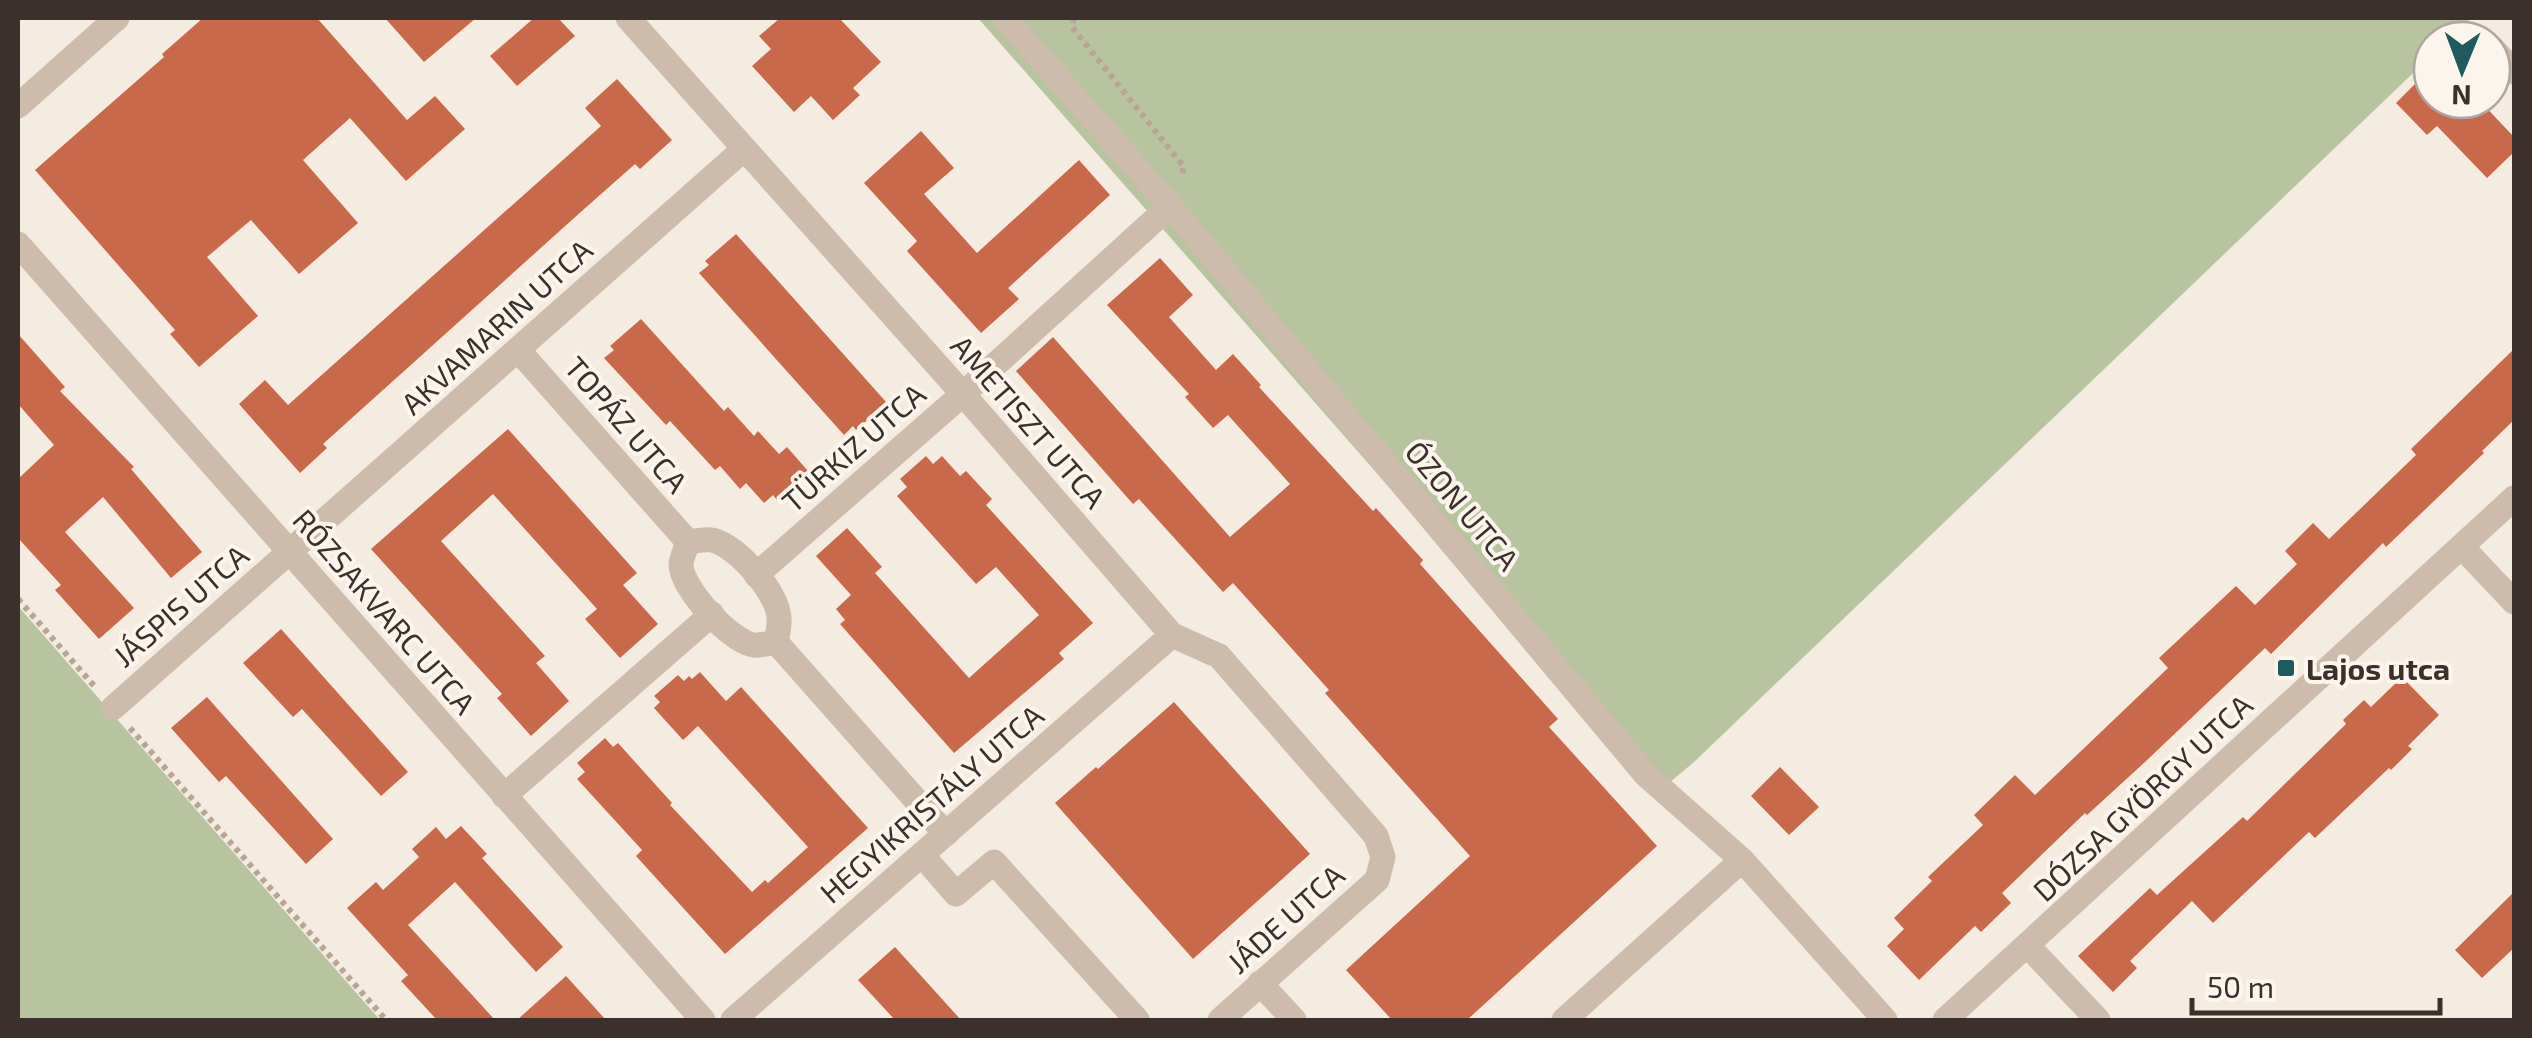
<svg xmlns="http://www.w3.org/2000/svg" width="2532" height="1038" font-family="'Exo 2',sans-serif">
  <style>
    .green { fill: #b8c4a0 }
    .building { fill: #c8694b }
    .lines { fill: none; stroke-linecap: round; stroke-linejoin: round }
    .path { stroke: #b9a596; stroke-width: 6; stroke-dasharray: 5 5; stroke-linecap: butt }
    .minor { stroke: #cdbbac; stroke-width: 25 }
    .poi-dot { fill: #1f5a5e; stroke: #fbf5ee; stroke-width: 4 }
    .labels { text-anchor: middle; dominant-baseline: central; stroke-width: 8; stroke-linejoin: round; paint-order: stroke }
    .street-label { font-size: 30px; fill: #3b302b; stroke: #fbf5ee }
    .poi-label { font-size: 30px; font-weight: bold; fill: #3b302b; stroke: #fbf5ee; text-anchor: start }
  </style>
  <rect width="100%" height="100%" fill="#f4ebe1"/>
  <g class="green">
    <path d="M978 18H2471L2448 40H2432V55L1694 762 1657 793Z"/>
    <path d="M18 606 380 1020H18Z"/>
  </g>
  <g class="building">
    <path d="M203 18H317L407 120 435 96 465 129 406 181 350 118 303 160 358 223 299 274 251 220 207 257 258 316 199 367 170 334 175 330 35 170 164 57 162 54Z"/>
    <path d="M385 18H476L424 62Z"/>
    <path d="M534 18H558L575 36 517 86 490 56Z"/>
    <path d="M780 18H839L881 62 853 88 860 95 833 120 811 96 794 112 752 66 771 49 759 36Z"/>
    <path d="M617 79 672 140 640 169 635 164 583 210 323 444 327 448 300 473 239 404 265 380 288 405 601 126 585 108Z"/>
    <path d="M2419 80 2432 93V100H2479L2514 137V152L2487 178 2437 126 2427 135 2396 103Z"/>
    <path d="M921 131 954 168 924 194 977 253 1079 160 1110 195 1008 288 1019 299 981 333 907 251 917 241 864 183Z"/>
    <path d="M736 234 887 403 856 430 853 426 844 435 699 273 709 265 705 261Z"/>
    <path d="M1160 258 1193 295 1169 317 1216 370 1233 354 1261 385 1259 387 1373 511 1376 508 1423 560 1420 564 1558 719 1549 727 1657 846 1467 1020H1392L1346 970 1470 856 1325 693 1329 690 1233 583 1223 592 1139 499 1133 504 1016 371 1053 337 1230 537 1290 484 1228 415 1213 428 1185 397 1189 394 1107 305Z"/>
    <path d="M641 319 724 411 728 407 754 436 758 431 779 454 787 447 808 471 777 500 773 495 764 503 746 483 740 489 720 466 715 470 670 421 666 425 604 358 614 350 610 346Z"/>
    <path d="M18 334 65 387 60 391 134 467 131 469 202 552 171 578 103 497 65 532 134 608 99 639 55 590 61 585 18 538V479L54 445 18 404Z"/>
    <path d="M2514 349V420L2482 451 2484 453 2386 547 2383 543 2271 654 2265 648 2145 762 2087 815 2085 813 2002 893 2011 903 1981 932 1975 926 1919 980 1887 946 1904 929 1894 918 1932 881 1928 877 1983 825 1974 815 2015 775 2035 795 2168 668 2159 658 2236 586 2255 605 2297 564 2285 551 2313 523 2329 539 2416 455 2411 449Z"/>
    <path d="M508 429 637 573 623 585 658 624 620 658 585 619 597 609 493 494 441 541 545 656 536 663 569 701 531 736 497 698 502 694 371 549Z"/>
    <path d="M926 456 933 464 942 456 960 476 966 471 992 499 986 505 1093 623 1059 653 1064 659 954 753 840 624 845 620 836 609 851 595 816 556 847 528 882 567 875 573 969 678 1039 615 996 567 976 584 897 496 907 487 900 479Z"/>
    <path d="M281 629 408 772 381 796 302 709 293 717 243 663Z"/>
    <path d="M700 672 726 701 741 687 868 828 725 954 636 856 642 850 577 779 585 772 577 763 605 738 613 747 618 743 672 803 670 805 752 892 765 880 768 883 808 847 698 726 683 740 654 708 660 702 654 696 678 675 684 681 689 676 692 679Z"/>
    <path d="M2402 677 2439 715 2408 746 2412 749 2391 770 2389 768 2315 838 2309 832 2213 923 2192 901 2130 961 2137 968 2113 992 2078 956 2150 888 2157 895 2243 817 2247 821 2346 724 2343 720 2364 700 2371 707Z"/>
    <path d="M207 697 333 839 306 864 226 776 219 782 171 728Z"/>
    <path d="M1174 702 1310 854 1193 959 1055 803 1096 767 1098 769Z"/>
    <path d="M1780 767 1819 807 1789 835 1751 796Z"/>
    <path d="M461 826 487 854 482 858 563 947 536 972 455 882 408 925 495 1020H437L401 981 408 975 347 908 376 882 383 890 419 857 412 849 436 827 446 839Z"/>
    <path d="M2514 892V948L2482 978 2455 950Z"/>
    <path d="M895 947 961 1020H895L858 980Z"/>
    <path d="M566 976 606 1020H517Z"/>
  </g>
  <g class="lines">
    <g class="path">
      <path d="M1074 18 1072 27 1184 167 1181 177"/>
      <path d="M18 599 96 688"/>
      <path d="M130 728 386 1020"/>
    </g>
    <g class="minor">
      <path d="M628 18 963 394 1172 635 1219 656 1376 836 1383 857 1377 880 1220 1020"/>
      <path d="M1005 18 1170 206 1646 775 1742 860 1885 1020"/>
      <path d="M2492 48 2514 72"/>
      <path d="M18 106 117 18"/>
      <path d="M18 244 703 1020"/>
      <path d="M518 350 688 542C696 541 705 539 712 540 737 545 778 593 779 618 780 626 777 635 776 642L946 834"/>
      <path d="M688 542C686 549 681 558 681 565 682 589 729 640 753 645 759 646 770 643 776 642"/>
      <path d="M2462 547 2514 602"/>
      <path d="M756 575 963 394 1170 206"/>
      <path d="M113 708 744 149"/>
      <path d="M504 796 712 614"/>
      <path d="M922 855 956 894 994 862 1137 1020"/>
      <path d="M2028 946 2098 1020"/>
      <path d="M1260 983 1294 1020"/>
      <path d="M733 1020 1172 635"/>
      <path d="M1564 1020 1742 860"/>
      <path d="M1945 1020 2514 498"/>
    </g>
  </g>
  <rect class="poi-dot" x="2276" y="658" width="20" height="20" rx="5"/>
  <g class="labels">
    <g class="street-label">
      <text transform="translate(496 326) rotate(-42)">AKVAMARIN UTCA</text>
      <text transform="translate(1029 421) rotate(49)">AMETISZT UTCA</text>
      <text transform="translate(627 424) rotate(49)">TOPÁZ UTCA</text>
      <text transform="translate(853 447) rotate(-41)">TÜRKIZ UTCA</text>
      <text transform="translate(1463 505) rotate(50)">ÓZON UTCA</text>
      <text transform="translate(180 605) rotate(-41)">JÁSPIS UTCA</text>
      <text transform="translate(385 611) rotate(49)">RÓZSAKVARC UTCA</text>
      <text transform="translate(2142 797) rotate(-43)">DÓZSA GYÖRGY UTCA</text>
      <text transform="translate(931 803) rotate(-41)">HEGYIKRISTÁLY UTCA</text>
      <text transform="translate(1285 918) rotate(-42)">JÁDE UTCA</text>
    </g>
    <g class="poi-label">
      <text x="2306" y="668">Lajos utca</text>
    </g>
  </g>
  <rect width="2532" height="1038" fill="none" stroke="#3b302b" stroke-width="40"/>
  <g transform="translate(2462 70) rotate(181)"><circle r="48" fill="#fbf5ee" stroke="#aea6a0" stroke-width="2.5"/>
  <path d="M0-8L18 38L0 25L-18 38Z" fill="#1f5a5e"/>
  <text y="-15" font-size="28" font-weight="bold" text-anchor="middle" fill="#3b302b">N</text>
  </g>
  <path d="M2192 998v15h248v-15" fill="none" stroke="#3b302b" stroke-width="5"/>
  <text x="2207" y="998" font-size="30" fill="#3b302b" stroke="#fbf5ee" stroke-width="8" paint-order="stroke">50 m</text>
</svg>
